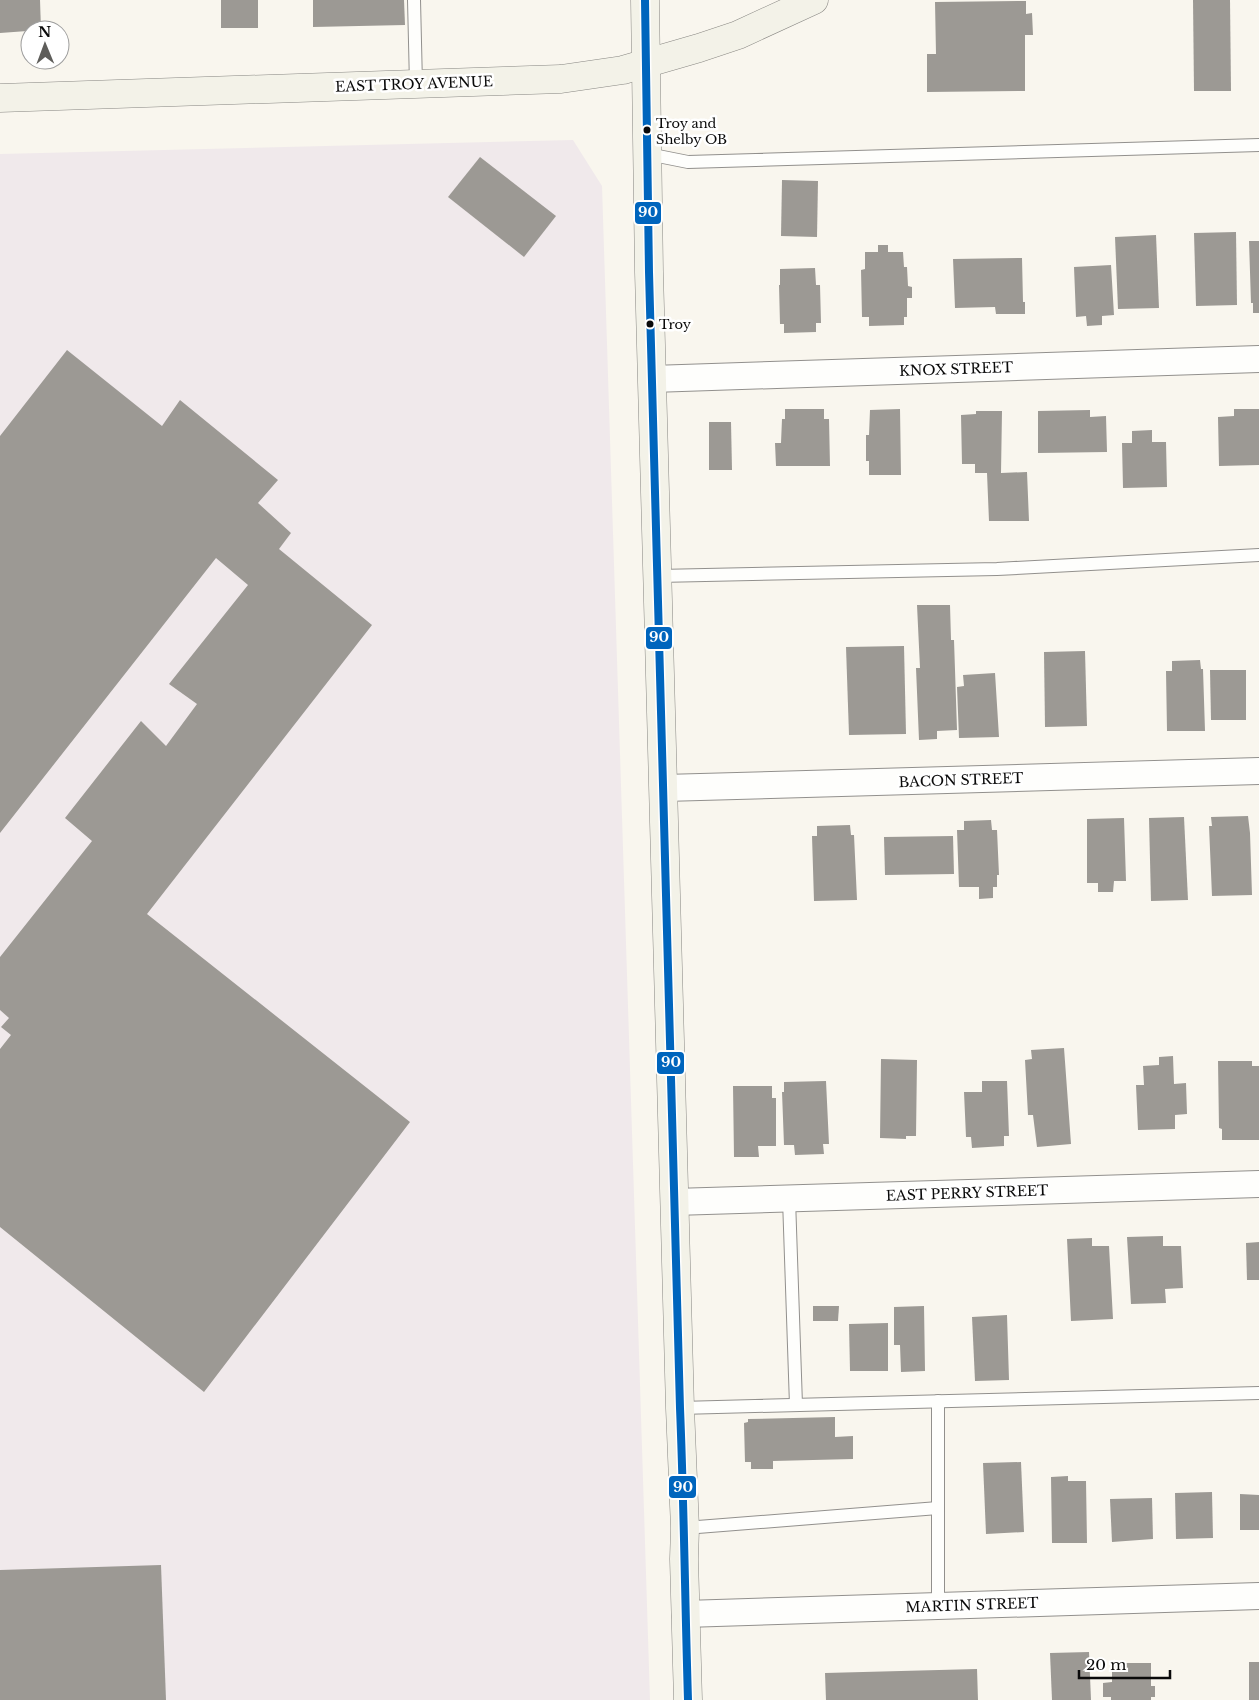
<svg xmlns="http://www.w3.org/2000/svg" width="1259" height="1700" font-family="'Libre Baskerville',serif">
  <style>
    .industrial { fill: #f0e9eb }
    .building { fill: #9c9994 }
    .lines { fill: none; stroke-linecap: round; stroke-linejoin: round }
    .lane-casing { stroke: #92908d; stroke-width: 14 }
    .street-casing { stroke: #92908d; stroke-width: 28 }
    .secondary-casing { stroke: #888783; stroke-width: 29 }
    .lane { stroke: #fefefc; stroke-width: 12 }
    .street { stroke: #fefefc; stroke-width: 26 }
    .secondary { stroke: #f3f2e8; stroke-width: 28 }
    .bus-1-casing { stroke: #fff; stroke-width: 11 }
    .bus-1 { stroke: #0065bd; stroke-width: 8 }
    .bus-dot { fill: #0a0a0a; stroke: #fff; stroke-width: 2 }
    .labels { text-anchor: middle; dominant-baseline: central; stroke-width: 5; stroke-linejoin: round; paint-order: stroke }
    .bus-label { font-size: 13px; fill: #0a0a0a; stroke: #fff; text-anchor: start }
    .street-label { font-size: 14px; fill: #0a0a0a; stroke: #fff }
    .line-badge { stroke: #fff; stroke-width: 2 }
    .badge-label { font-size: 14px; text-anchor: middle; font-weight: bold; fill: #fff }
  </style>
  <rect width="100%" height="100%" fill="#f9f6ee"/>
  <path class="industrial" d="M573 140 602 186 650 1700H0V154Z"/>
  <g class="building">
    <path d="M0 0H40L41 30 0 33Z"/>
    <rect x="221" y="0" width="37" height="28"/>
    <path d="M313 0H404L405 25 313 27Z"/>
    <path d="M1193 0H1230L1231 91H1194Z"/>
    <path d="M1026 1V14L1032 13 1033 35H1025V91L927 92V54H936L935 2Z"/>
    <path d="M480 157 556 216 524 257 448 197Z"/>
    <path d="M782 180 818 181 817 237 781 236Z"/>
    <path d="M1236 232 1237 305 1196 306 1194 233Z"/>
    <path d="M1156 235 1159 308 1118 309 1115 237Z"/>
    <path d="M1249 241H1259V313H1253V303H1251Z"/>
    <path d="M878 245H888V252H903L904 267H907L908 286 912 287V298H907V317H904V325L869 326V317H862L861 270 865 269V252H878Z"/>
    <path d="M1022 258 1023 302H1025V314H996L995 307 955 308 953 259Z"/>
    <path d="M1111 265 1114 315 1102 316V325L1087 326 1086 316 1076 317 1074 267Z"/>
    <path d="M815 268 816 285H820L821 323H816V332L784 333V324H780L779 285H780V269Z"/>
    <path d="M67 350 162 426 180 400 278 480 258 503 291 533 279 549 372 625 147 914 410 1122 204 1392 0 1227V1049L11 1035 1 1027 9 1018 0 1010V957L92 841 65 818 141 721 166 746 197 704 169 684 248 585 216 558 0 833V436Z"/>
    <path d="M785 409H824V419H829L830 466H776L775 443H781L782 419H785Z"/>
    <path d="M900 409 901 475H869V461H866V435H869L870 410Z"/>
    <path d="M1234 409H1259V465L1219 466 1218 417 1234 416Z"/>
    <path d="M1090 410V417L1106 416 1107 452 1038 453V411Z"/>
    <path d="M976 411H1002L1001 473 1027 472 1029 521H989L987 473H975V464H962L961 415 976 414Z"/>
    <path d="M709 422H731L732 470H709Z"/>
    <path d="M1152 430V442H1166L1167 487 1123 488 1122 443H1132V431Z"/>
    <path d="M917 605H950L951 640H954L957 730 937 731V739L919 740 916 668H920Z"/>
    <path d="M904 646 906 734 849 735 846 647Z"/>
    <path d="M1085 651 1087 726 1045 727 1044 652Z"/>
    <path d="M1200 660 1201 669H1203L1205 731H1167L1166 671H1172V661Z"/>
    <path d="M1210 670H1246V720H1211Z"/>
    <path d="M995 673 999 737 959 738 957 687 964 686 963 675Z"/>
    <path d="M1248 816 1250 833 1252 895 1212 896 1209 826H1212L1211 817Z"/>
    <path d="M1184 817 1188 900 1151 901 1149 818Z"/>
    <path d="M1124 818 1126 881H1114L1113 892H1098V883H1087V819Z"/>
    <path d="M991 820 992 830H997L999 875H997V887H993V898L979 899V887H959L957 830H964V821Z"/>
    <path d="M850 825 851 835H854L857 900 814 901 812 836H817V826Z"/>
    <path d="M953 836 954 874 885 875 884 837Z"/>
    <path d="M1064 1048 1071 1144 1037 1147 1033 1115H1028L1025 1060 1032 1059 1031 1050Z"/>
    <path d="M1173 1056 1174 1084 1186 1083 1187 1114 1175 1115V1129L1138 1130 1136 1085H1144L1143 1066 1159 1065V1057Z"/>
    <path d="M881 1059 917 1060 916 1136H906V1139L880 1138Z"/>
    <path d="M1218 1061H1252V1066H1259V1140H1222V1129L1219 1128Z"/>
    <path d="M826 1081 829 1144H823L824 1154 795 1155 794 1145H784L782 1092H784V1082Z"/>
    <path d="M982 1081H1007L1009 1136H1004V1146L972 1148 971 1137H966L964 1092H982Z"/>
    <path d="M733 1086H772V1098H776V1146H758L759 1157H734Z"/>
    <path d="M1163 1236V1246H1181L1183 1288 1165 1289 1166 1303 1131 1304 1127 1237Z"/>
    <path d="M1092 1238V1246H1109L1113 1319 1071 1321 1067 1239Z"/>
    <path d="M1259 1242V1280H1247L1246 1243Z"/>
    <path d="M813 1306H839L838 1321H813Z"/>
    <path d="M924 1306 925 1371 901 1372 900 1345H894V1307Z"/>
    <path d="M1007 1315 1009 1380 975 1381 972 1317Z"/>
    <path d="M888 1323V1371H850L849 1324Z"/>
    <path d="M835 1417V1437L853 1436V1459L773 1461V1469H751V1462H745L744 1423 748 1422V1419Z"/>
    <path d="M1021 1462 1024 1532 986 1534 983 1463Z"/>
    <path d="M1068 1476V1481H1086L1087 1543H1052L1051 1477Z"/>
    <path d="M1212 1492 1213 1538 1176 1539 1175 1493Z"/>
    <path d="M1240 1494 1259 1495V1530H1240Z"/>
    <path d="M1152 1498 1153 1539 1112 1542 1110 1499Z"/>
    <path d="M161 1565 166 1700H0V1570Z"/>
    <path d="M1089 1652 1091 1700H1052L1050 1653Z"/>
    <rect x="1249" y="1662" width="10" height="38"/>
    <path d="M1112 1663H1151V1686H1155V1697H1151V1700H1111V1697H1103V1683L1112 1682Z"/>
    <path d="M977 1669 978 1700H826L825 1673Z"/>
  </g>
  <g class="lines">
    <defs>
      <g id="lane">
        <path d="M414 0 416 84"/>
        <path d="M648 154 688 162 1259 145"/>
        <path d="M658 576 997 569 1259 555"/>
        <path d="M789 1199 796 1405"/>
        <path d="M938 1401V1606"/>
        <path d="M680 1408 1259 1393"/>
        <path d="M685 1528 938 1508"/>
      </g>
      <g id="street">
        <path d="M652 379 1259 359"/>
        <path d="M664 788 1259 771"/>
        <path d="M674 1202 1259 1184"/>
        <path d="M685 1614 1259 1596"/>
      </g>
      <g id="secondary">
        <path d="M645 0 649 272 680 1408 685 1528 684 1559 688 1700"/>
        <path d="M0 98 561 79 623 70 699 48 738 35 814 0"/>
      </g>
    </defs>
    <use href="#lane" class="lane-casing"/>
    <use href="#street" class="street-casing"/>
    <use href="#secondary" class="secondary-casing"/>
    <use href="#lane" class="lane"/>
    <use href="#street" class="street"/>
    <use href="#secondary" class="secondary"/>
    <defs>
      <path id="bus-1" d="M645 0 649 272 680 1408C684 1505 685 1603 688 1700"/>
    </defs>
    <use href="#bus-1" class="bus-1-casing"/>
    <use href="#bus-1" class="bus-1"/>
  </g>
  <g class="bus-dot">
    <circle cx="647" cy="130" r="4.5"/>
    <circle cx="650" cy="324" r="4.5"/>
  </g>
  <g class="labels">
    <g class="bus-label">
      <text x="656" y="123">Troy and<tspan x="656" dy="16">Shelby OB</tspan></text>
      <text x="659" y="324">Troy</text>
    </g>
    <g class="street-label">
      <text transform="translate(414 84) rotate(-2)">EAST TROY AVENUE</text>
      <text transform="translate(956 369) rotate(-2)">KNOX STREET</text>
      <text transform="translate(961 780) rotate(-2)">BACON STREET</text>
      <text transform="translate(967 1193) rotate(-2)">EAST PERRY STREET</text>
      <text transform="translate(972 1605) rotate(-2)">MARTIN STREET</text>
    </g>
  </g>
  <g class="line-badge">
    <rect x="634" y="201" width="28" height="24" rx="5" fill="#0065bd"/>
    <rect x="645" y="626" width="28" height="24" rx="5" fill="#0065bd"/>
    <rect x="656" y="1051" width="29" height="24" rx="5" fill="#0065bd"/>
    <rect x="668" y="1475" width="29" height="24" rx="5" fill="#0065bd"/>
  </g>
  <g class="badge-label">
    <text x="648" y="217">90</text>
    <text x="659" y="642">90</text>
    <text x="671" y="1067">90</text>
    <text x="683" y="1492">90</text>
  </g>
  <g transform="translate(45 45) rotate(359)"><circle r="24" fill="#ffffff" stroke="#9d9d9d"/>
  <path d="M0-4L9 19L0 12L-9 19Z" fill="#5e5d5a"/>
  <text y="-8" font-size="14" font-weight="bold" text-anchor="middle" fill="#0a0a0a">N</text>
  </g>
  <path d="M1079 1670v8h91v-8" fill="none" stroke="#0a0a0a" stroke-width="2.5"/>
  <text x="1086" y="1670" font-size="15" fill="#0a0a0a" stroke="#ffffff" stroke-width="4" paint-order="stroke">20 m</text>
</svg>
